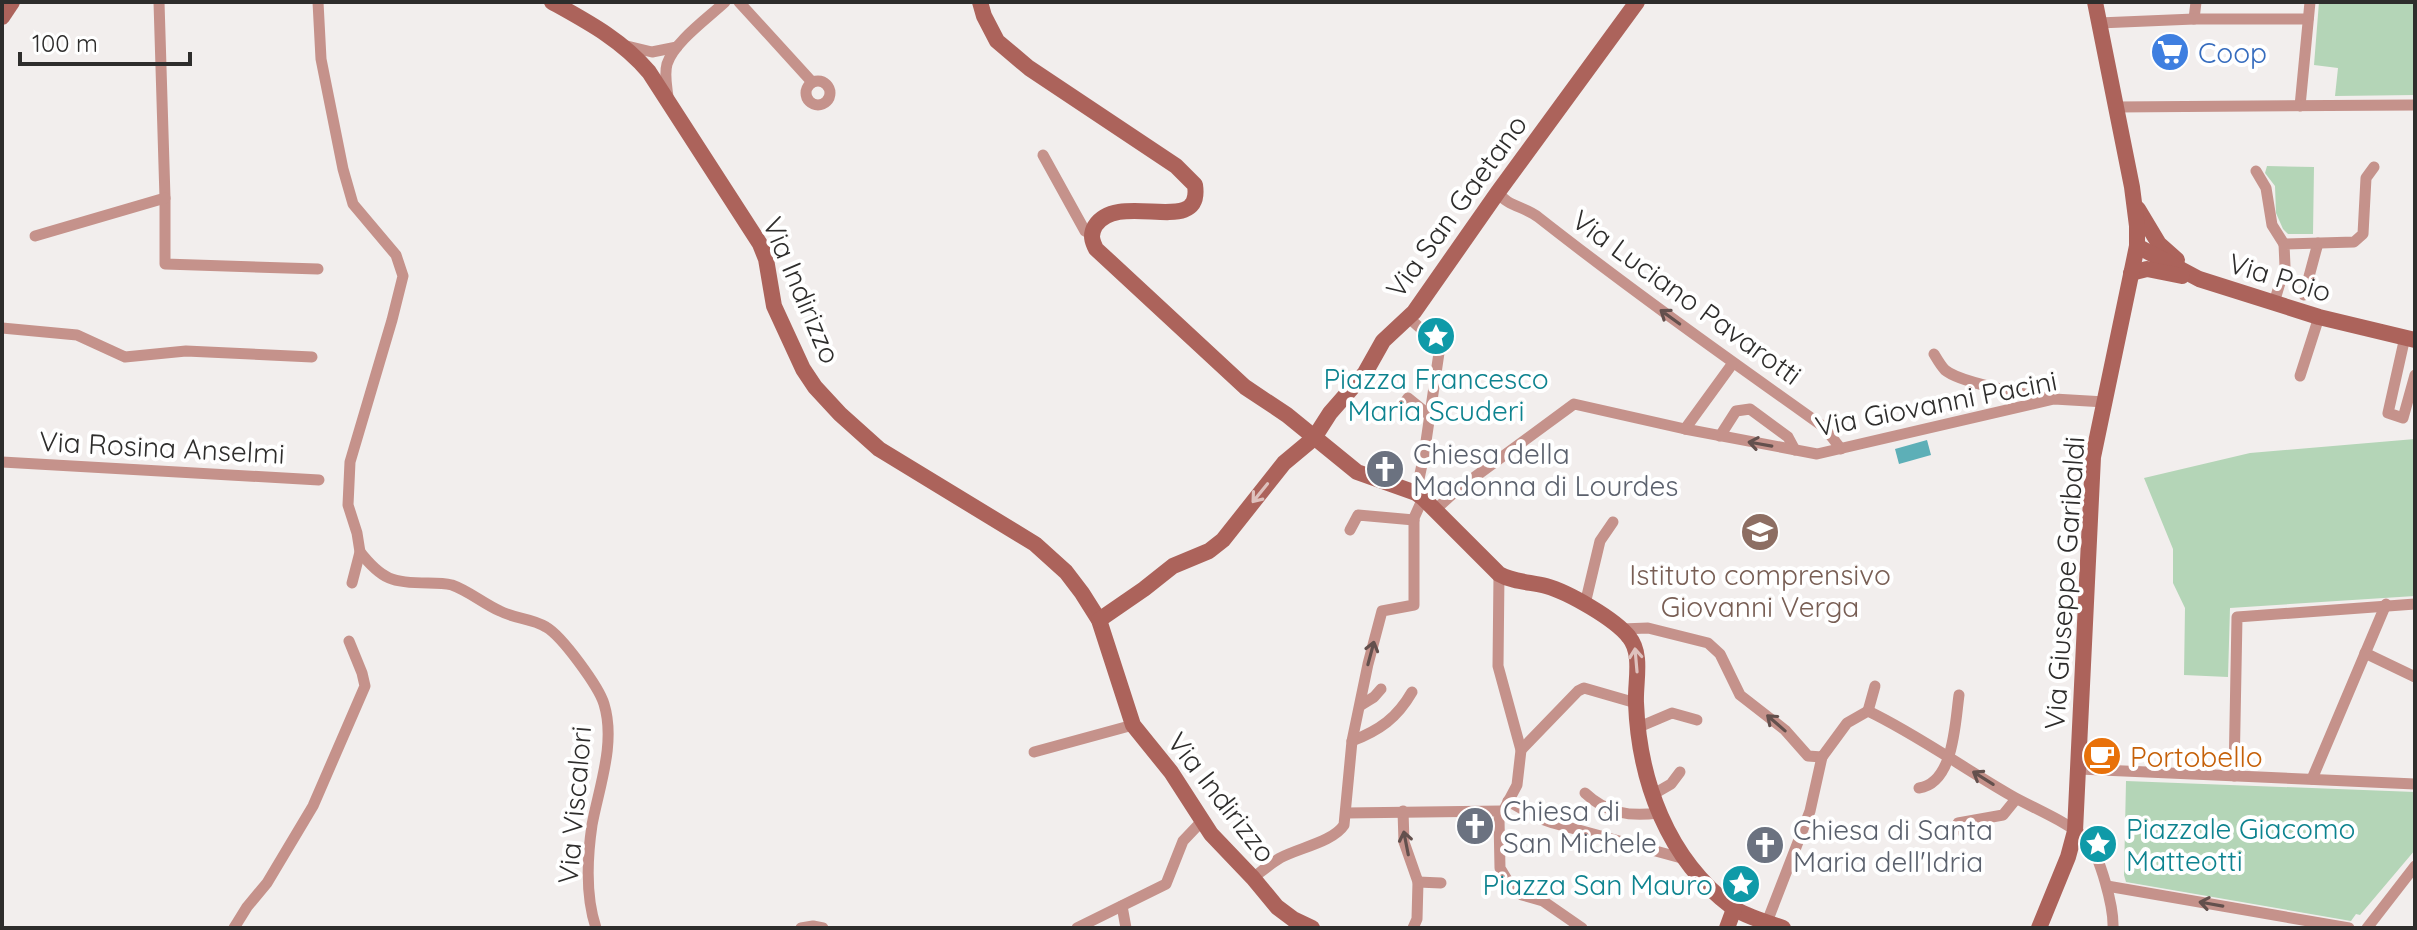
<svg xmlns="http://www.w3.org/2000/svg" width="2417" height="930" font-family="Quicksand,sans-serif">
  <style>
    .green { fill: #b4d5b7 }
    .water { fill: #5dafb7 }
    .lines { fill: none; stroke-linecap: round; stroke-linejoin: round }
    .street { stroke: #c5928b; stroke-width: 11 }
    .secondary { stroke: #ac635b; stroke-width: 16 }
    .oneway { stroke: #63504d }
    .oneway2 { stroke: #dec1bd }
    .labels { text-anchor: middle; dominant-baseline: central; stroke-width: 8; stroke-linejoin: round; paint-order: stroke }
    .shop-label { font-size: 28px; fill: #366cbe; stroke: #fff; text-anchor: start }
    .street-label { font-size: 28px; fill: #2e2d2c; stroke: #fff }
    .culture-label { font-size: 28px; fill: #0d838f; stroke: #fff }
    .worship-label { font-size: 28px; fill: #5b616d; stroke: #fff; text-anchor: start }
    .education-label { font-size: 28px; fill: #785e54; stroke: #fff }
    .food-label { font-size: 28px; fill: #c56008; stroke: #fff; text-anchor: start }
  </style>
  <rect width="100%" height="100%" fill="#f2eeed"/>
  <g class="green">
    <path d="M2319 2H2415V95L2335 96 2338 68 2314 65Z"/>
    <path d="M2267 166 2314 167 2313 234H2288L2283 229 2276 213 2275 186 2265 173Z"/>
    <path d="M2415 439V596L2230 608 2228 677 2184 675 2185 608 2173 583V549L2144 478 2250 453Z"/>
    <path d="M2126 781 2415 792V850L2360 915 2356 914 2351 921 2126 882 2124 875Z"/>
  </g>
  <path class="water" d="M1927 440 1931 455 1899 464 1895 449Z"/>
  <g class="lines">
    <g class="street">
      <path d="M159 2 165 198V264L318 269"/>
      <path d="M318 2 321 59 343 169 353 204 396 255 403 276 392 320 350 462 348 505 357 533 360 552 352 583"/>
      <path d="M739 2 812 82"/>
      <path d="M2194 19 2196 2"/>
      <path d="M2099 23 2194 19H2308"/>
      <path d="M627 46 652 52 677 47"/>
      <circle cx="818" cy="93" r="12"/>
      <path d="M668 97C667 87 664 75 667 64 674 42 708 18 725 2"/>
      <path d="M2300 106 2310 2"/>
      <path d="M2116 107 2415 105"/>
      <path d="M1043 155 1085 231 1092 235"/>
      <path d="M2256 171 2266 188 2272 225 2284 244"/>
      <path d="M1498 192C1506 206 1526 207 1538 217 1631 290 1727 358 1824 427L1841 449"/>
      <path d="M35 236 165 198"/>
      <path d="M2304 295 2318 243"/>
      <path d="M2274 303 2285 266 2284 244 2354 242 2363 234 2366 178 2374 167"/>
      <path d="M1409 318 1440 346 1424 455 1416 493"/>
      <path d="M2 328 77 335 125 357 186 351 312 357"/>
      <path d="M2405 337 2388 413 2403 418 2415 375"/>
      <path d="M1934 354C1937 359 1941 366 1945 370 1960 383 2024 394 2046 398"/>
      <path d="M2300 376 2319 317"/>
      <path d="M1403 405 1408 398 1429 415"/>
      <path d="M1685 429 1733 363"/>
      <path d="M1720 436 1736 411 1750 409 1788 437 1795 450"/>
      <path d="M2 462 319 480"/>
      <path d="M1436 509 1457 490 1574 404 1685 429 1817 454 2054 399 2105 402"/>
      <path d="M1350 530 1358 515 1414 520"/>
      <path d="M360 552C382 580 393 583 428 583 436 583 444 583 452 585 469 591 484 604 500 611 515 619 532 618 546 627 562 636 599 687 604 704 616 743 599 787 592 825 587 859 585 895 596 928"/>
      <path d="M1499 574 1498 666 1521 750 1517 785 1499 819 1500 868 1512 888 1522 895 1543 901 1582 928"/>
      <path d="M1585 604 1600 541 1613 522"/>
      <path d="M1622 629 1648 628 1708 643 1720 654 1740 695 1785 730 1808 756 1822 757 1847 723 1868 711C1918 735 1963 768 2012 796 2031 807 2074 825 2087 840 2100 856 2114 907 2113 928"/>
      <path d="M2365 653 2415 677"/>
      <path d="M1361 705 1374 697 1381 689"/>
      <path d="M1868 711 1875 686"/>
      <path d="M1639 727 1672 713 1697 720"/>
      <path d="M1352 741C1380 730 1397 718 1412 692"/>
      <path d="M1521 750 1578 691 1584 688 1636 703"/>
      <path d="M1034 752 1133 725"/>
      <path d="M2079 769 2415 784"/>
      <path d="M2234 776 2237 617 2415 604"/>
      <path d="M2312 779 2386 604"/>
      <path d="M1919 788C1954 783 1955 723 1959 695"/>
      <path d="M1585 793C1606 813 1630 817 1658 813"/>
      <path d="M1652 795 1671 784 1680 772"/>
      <path d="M1508 801 1536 817 1553 823 1685 859"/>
      <path d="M1403 811 1404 842 1418 882 1417 919 1413 928"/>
      <path d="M1346 813 1501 811"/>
      <path d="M1953 834 1958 823 2003 815 2016 799"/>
      <path d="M1253 878C1262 871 1270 864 1280 858 1298 848 1333 842 1344 825L1352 741 1368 664 1382 611 1414 605V518L1423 498"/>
      <path d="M1418 882 1441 883"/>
      <path d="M2107 886 2349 928"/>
      <path d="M1122 906 1126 928"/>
      <path d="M1767 922 1810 811 1822 757"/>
      <path d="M234 928 247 907 267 883 313 806 365 686 362 673 349 641"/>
      <path d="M801 928 813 926 823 928"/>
      <path d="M1077 928 1166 884 1183 841 1202 821"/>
      <path d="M2367 928 2415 866"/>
    </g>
    <g class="secondary">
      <path d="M552 2C588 22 622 40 649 72L760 244 766 259 774 306 803 369 815 387 840 414 879 449 1035 544 1066 572 1082 593 1099 620 1133 725 1171 772 1211 834 1253 878 1277 907 1293 919 1312 928"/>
      <path d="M980 2 984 16 997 41 1029 68 1176 166 1195 185C1203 239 1119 189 1095 226 1090 235 1092 241 1096 249L1245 387 1287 415 1357 472 1416 493 1423 498 1499 574C1513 582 1530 582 1546 586 1568 592 1615 619 1629 637 1643 654 1635 682 1636 703 1639 780 1667 859 1732 907 1746 917 1767 922 1783 928"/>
      <path d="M2 17 12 2"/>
      <path d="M2138 209 2159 244 2177 260"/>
      <path d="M2137 246 2199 279 2319 317 2415 340"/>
      <path d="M2131 273 2147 269 2182 276"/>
      <path d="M1099 620 1144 589 1173 566 1209 551 1223 540 1284 463 1314 438 1330 413 1365 373 1383 341 1414 312 1498 192 1637 2"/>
      <path d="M1727 928 1734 909"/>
      <path d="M2039 928 2068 857 2075 831 2093 457 2137 246V226L2132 187 2095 2"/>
    </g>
  </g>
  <defs><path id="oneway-shaft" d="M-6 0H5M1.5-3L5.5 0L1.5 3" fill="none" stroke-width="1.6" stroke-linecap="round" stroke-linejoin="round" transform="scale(2)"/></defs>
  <g class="oneway">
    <use href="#oneway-shaft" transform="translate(1670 317) rotate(-144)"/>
    <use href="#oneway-shaft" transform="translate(1760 444) rotate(-170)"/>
    <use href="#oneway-shaft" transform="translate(1371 653) rotate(-75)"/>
    <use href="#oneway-shaft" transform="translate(1776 723) rotate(-139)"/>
    <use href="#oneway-shaft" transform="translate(1983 778) rotate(-148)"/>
    <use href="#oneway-shaft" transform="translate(1406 843) rotate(-101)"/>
    <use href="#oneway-shaft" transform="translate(2211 904) rotate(-170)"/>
  </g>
  <g class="oneway2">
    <use href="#oneway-shaft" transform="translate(1260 493) rotate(129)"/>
    <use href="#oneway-shaft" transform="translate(1636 660) rotate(-95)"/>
  </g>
  <defs>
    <symbol id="supermarket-disc" viewBox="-11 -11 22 22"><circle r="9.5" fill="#3f7fe0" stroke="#fff"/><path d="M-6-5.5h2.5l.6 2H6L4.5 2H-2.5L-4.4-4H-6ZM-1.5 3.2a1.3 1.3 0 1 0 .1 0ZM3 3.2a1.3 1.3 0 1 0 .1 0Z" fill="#fff"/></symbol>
    <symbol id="sight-disc" viewBox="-11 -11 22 22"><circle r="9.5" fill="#0f9aa8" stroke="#fff"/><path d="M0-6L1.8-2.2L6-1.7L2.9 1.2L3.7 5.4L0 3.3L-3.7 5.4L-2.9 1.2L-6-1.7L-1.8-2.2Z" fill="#fff"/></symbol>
    <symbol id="church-disc" viewBox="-11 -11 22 22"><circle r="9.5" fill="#6b7280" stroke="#fff"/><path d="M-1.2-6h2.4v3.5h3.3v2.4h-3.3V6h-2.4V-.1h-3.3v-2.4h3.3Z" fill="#fff"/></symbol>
    <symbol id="school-disc" viewBox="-11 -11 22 22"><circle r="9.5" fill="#8d6e63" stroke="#fff"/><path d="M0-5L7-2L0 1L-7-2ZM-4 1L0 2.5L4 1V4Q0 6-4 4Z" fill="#fff"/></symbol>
    <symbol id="cafe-disc" viewBox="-11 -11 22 22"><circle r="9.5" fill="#e8710a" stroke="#fff"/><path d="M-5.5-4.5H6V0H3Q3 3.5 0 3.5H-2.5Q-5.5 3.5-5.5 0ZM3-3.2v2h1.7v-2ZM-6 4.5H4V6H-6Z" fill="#fff"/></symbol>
  </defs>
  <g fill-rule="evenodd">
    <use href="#supermarket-disc" x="2148" y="30" width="44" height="44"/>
    <use href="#sight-disc" x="1414" y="314" width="44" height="44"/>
    <use href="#church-disc" x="1363" y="447" width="44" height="44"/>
    <use href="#school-disc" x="1738" y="510" width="44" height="44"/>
    <use href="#cafe-disc" x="2080" y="734" width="44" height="44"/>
    <use href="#church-disc" x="1453" y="804" width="44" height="44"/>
    <use href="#sight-disc" x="2076" y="822" width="44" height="44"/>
    <use href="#church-disc" x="1743" y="823" width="44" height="44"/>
    <use href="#sight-disc" x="1719" y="862" width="44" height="44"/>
  </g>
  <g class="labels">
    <g class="shop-label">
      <text x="2198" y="52">Coop</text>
    </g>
    <g class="street-label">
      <text transform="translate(1456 206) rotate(-54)">Via San Gaetano</text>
      <text transform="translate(2280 277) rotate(17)">Via Poio</text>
      <text transform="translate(802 290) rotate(67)">Via Indirizzo</text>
      <text transform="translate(1687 297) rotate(36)">Via Luciano Pavarotti</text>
      <text transform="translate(1936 403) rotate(-11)">Via Giovanni Pacini</text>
      <text transform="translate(162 447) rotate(3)">Via Rosina Anselmi</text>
      <text transform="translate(2064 583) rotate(-86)">Via Giuseppe Garibaldi</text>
      <text transform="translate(1222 797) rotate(52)">Via Indirizzo</text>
      <text transform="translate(574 805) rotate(-85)">Via Viscalori</text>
    </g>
    <g class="culture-label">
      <text x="1436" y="378">Piazza Francesco<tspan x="1436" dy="32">Maria Scuderi</tspan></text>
      <text x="2126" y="828" text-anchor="start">Piazzale Giacomo<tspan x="2126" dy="32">Matteotti</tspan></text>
      <text x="1713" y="884" text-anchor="end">Piazza San Mauro</text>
    </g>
    <g class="worship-label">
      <text x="1413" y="453">Chiesa della<tspan x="1413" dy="32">Madonna di Lourdes</tspan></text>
      <text x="1503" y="810">Chiesa di<tspan x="1503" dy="32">San Michele</tspan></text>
      <text x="1793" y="829">Chiesa di Santa<tspan x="1793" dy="32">Maria dell'Idria</tspan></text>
    </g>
    <g class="education-label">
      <text x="1760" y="574">Istituto comprensivo<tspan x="1760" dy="32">Giovanni Verga</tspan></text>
    </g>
    <g class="food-label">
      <text x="2130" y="756">Portobello</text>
    </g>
  </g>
  <rect width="2417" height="930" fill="none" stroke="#2e2d2c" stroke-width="8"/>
  <path d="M20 52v12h170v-12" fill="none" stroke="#2e2d2c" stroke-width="4"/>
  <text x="32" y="52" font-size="24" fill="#2e2d2c" stroke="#ffffff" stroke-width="6" paint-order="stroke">100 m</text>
</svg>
